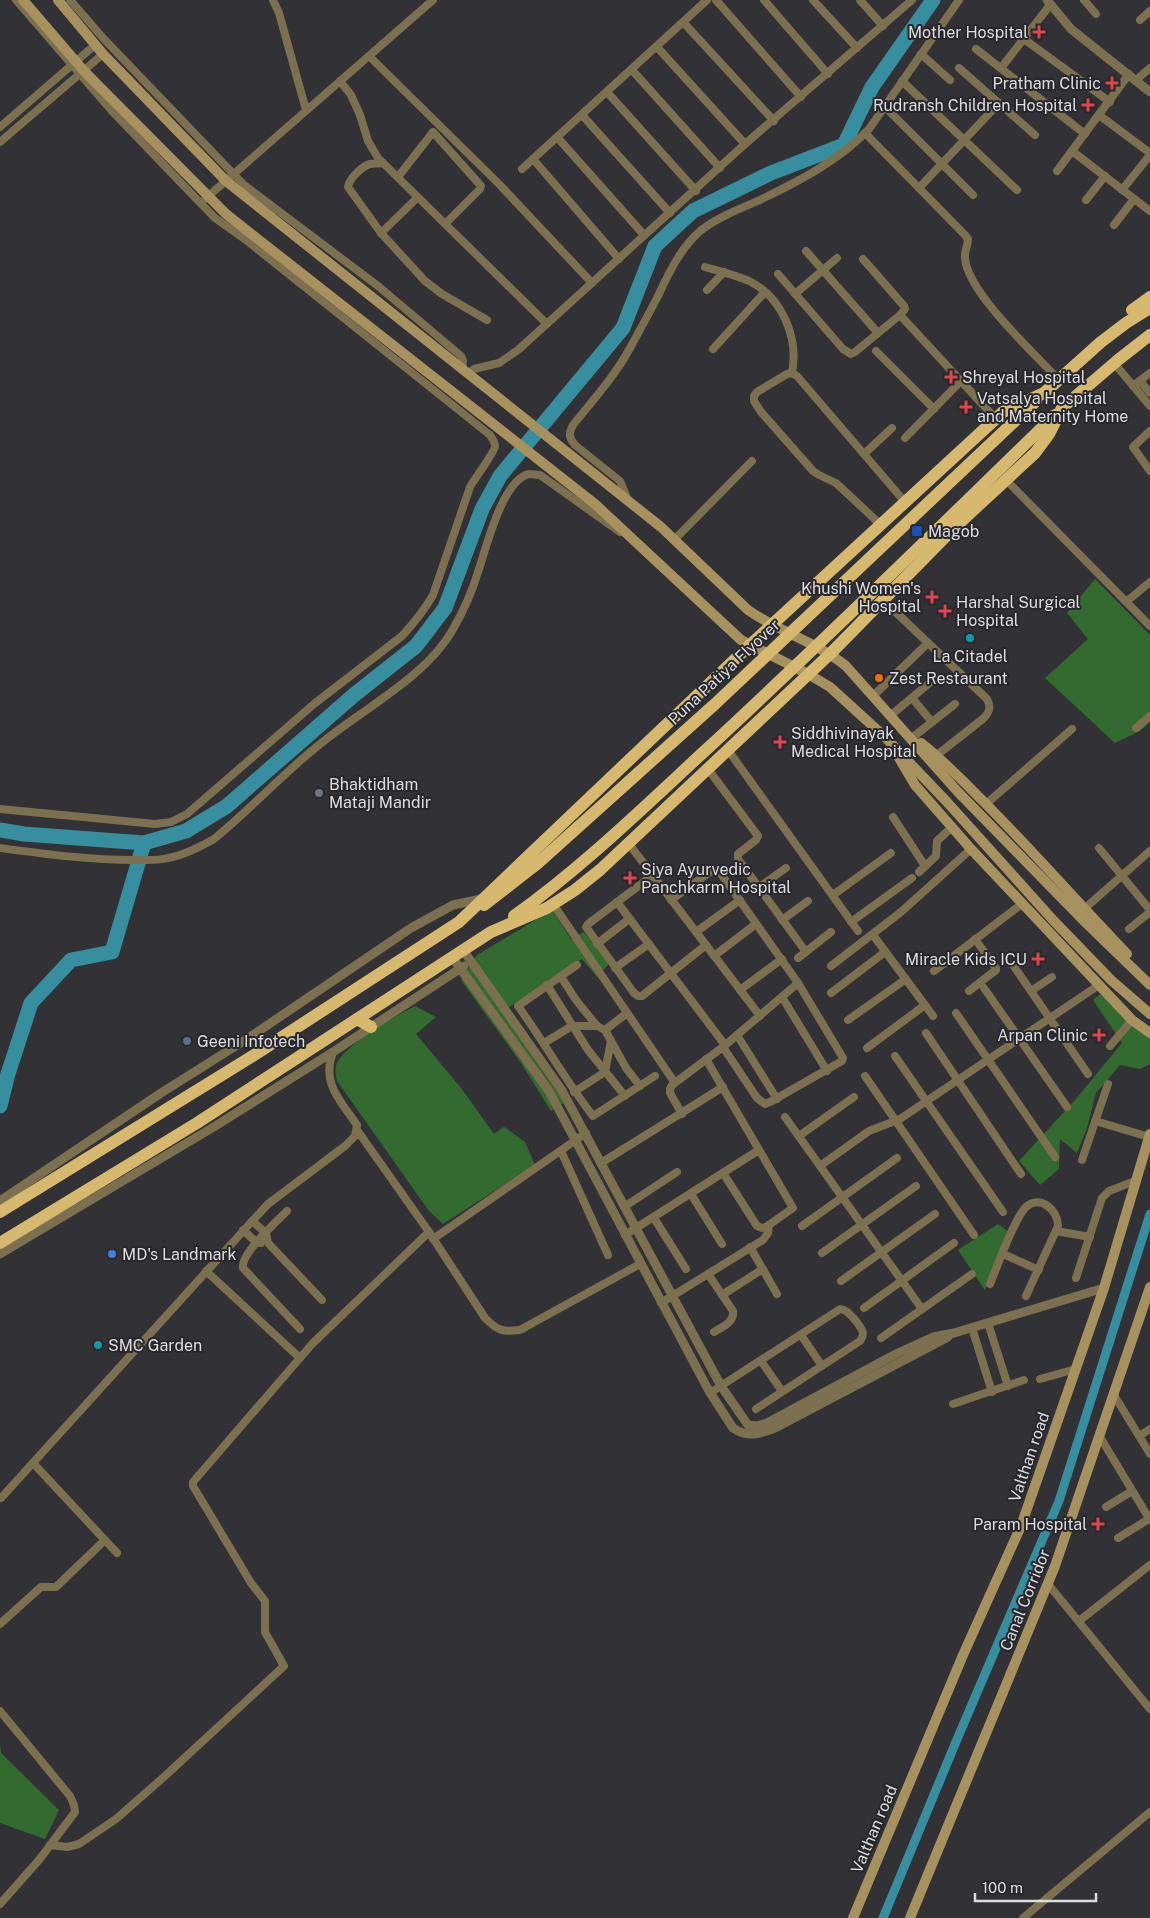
<svg xmlns="http://www.w3.org/2000/svg" width="1150" height="1918" font-family="'Public Sans',sans-serif">
  <style>
    .forest { fill: #336a2f }
    .lines { fill: none; stroke-linecap: round; stroke-linejoin: round }
    .canal { stroke: #368e9e; stroke-width: 9 }
    .river { stroke: #368e9e; stroke-width: 15 }
    .minor { stroke: #7d7050; stroke-width: 8 }
    .tertiary { stroke: #7d7050; stroke-width: 9 }
    .secondary { stroke: #a7925f; stroke-width: 10 }
    .trunk { stroke: #d6b86e; stroke-width: 12 }
    .health-dot { fill: #e0444e; stroke: #27272c; stroke-width: 2 }
    .transit-dot { fill: #1a4fb4; stroke: #27272c; stroke-width: 2 }
    .culture-dot { fill: #0f9aa8; stroke: #27272c; stroke-width: 2 }
    .food-dot { fill: #e8710a; stroke: #27272c; stroke-width: 2 }
    .worship-dot { fill: #6b7280; stroke: #27272c; stroke-width: 2 }
    .service-dot { fill: #5c6f8a; stroke: #27272c; stroke-width: 2 }
    .shop-dot { fill: #3f7fe0; stroke: #27272c; stroke-width: 2 }
    .labels { text-anchor: middle; dominant-baseline: central; stroke-width: 4; stroke-linejoin: round; paint-order: stroke }
    .poi-label { font-size: 16px; fill: #dddde0; stroke: #27272c; text-anchor: start }
    .street-label { font-size: 16px; fill: #dddde0; stroke: #27272c }
  </style>
  <rect width="100%" height="100%" fill="#313136"/>
  <g class="forest">
    <path d="M1095 579 1150 635V722L1140 731 1115 743 1045 678 1088 639 1067 613Z"/>
    <path d="M552 910 571 939 584 932 609 964 597 977 582 959 502 1012 565 1102 551 1111 521 1063 461 980 477 955Z"/>
    <path d="M1102 992 1150 1037V1064L1140 1069 1120 1065 1096 1093 1087 1128 1077 1153 1060 1139 1059 1169 1040 1185 1019 1161 1075 1100 1122 1043 1093 1000Z"/>
    <path d="M415 1006 436 1017 416 1034 461 1088 494 1134 504 1127 525 1142 535 1165 443 1224 429 1211 337 1081C336 1077 335 1070 336 1066 340 1047 398 1015 415 1006Z"/>
    <path d="M998 1224 1009 1232 985 1290 958 1250Z"/>
    <path d="M0 1743 1 1753 59 1810 45 1839 0 1823Z"/>
  </g>
  <g class="lines">
    <path class="canal" d="M883 1918 955 1744 1059 1501 1150 1214"/>
    <g class="river">
      <path d="M0 830 24 834 144 843 186 831 227 806 354 695 416 646 445 608 482 509 500 476 623 328 655 246 693 211 771 173 844 145 872 87 933 0"/>
      <path d="M0 1106 8 1074 31 1003 71 960 112 952 144 843"/>
    </g>
    <g class="minor">
      <path d="M70 0 103 38 244 185 378 286 461 356 463 361 462 370"/>
      <path d="M273 0 279 13 306 110"/>
      <path d="M716 0 801 97"/>
      <path d="M764 0 828 74"/>
      <path d="M813 0 857 48"/>
      <path d="M860 0 883 26"/>
      <path d="M1084 0 1096 14"/>
      <path d="M1140 20 1150 11"/>
      <path d="M684 23 774 121"/>
      <path d="M1024 39 1110 102"/>
      <path d="M657 47 745 144"/>
      <path d="M976 49 1085 134"/>
      <path d="M921 54 950 80"/>
      <path d="M369 56 499 184 592 283"/>
      <path d="M959 68 1035 135"/>
      <path d="M1001 68 1050 5"/>
      <path d="M632 70 720 168"/>
      <path d="M1136 80 1150 68"/>
      <path d="M340 81 351 95 360 115 368 141 378 158 547 324"/>
      <path d="M902 81 1017 190"/>
      <path d="M607 92 696 191"/>
      <path d="M884 106 973 195"/>
      <path d="M582 115 670 213"/>
      <path d="M1099 115 1150 153"/>
      <path d="M0 127 95 45"/>
      <path d="M865 133 965 235 968 239C968 246 964 251 965 258 967 292 1034 353 1059 380"/>
      <path d="M557 137 644 235"/>
      <path d="M0 142 103 54"/>
      <path d="M1072 151 1150 211"/>
      <path d="M533 159 619 259"/>
      <path d="M383 163C379 164 374 163 370 164 362 166 349 179 348 187L381 233 425 281 442 294 487 320"/>
      <path d="M522 169 707 0"/>
      <path d="M1057 171 1129 74"/>
      <path d="M398 177 433 132 481 186 480 189 445 224"/>
      <path d="M919 188 999 103"/>
      <path d="M1122 190 1150 155"/>
      <path d="M205 199 433 0"/>
      <path d="M1086 200 1105 176"/>
      <path d="M1114 225 1134 199"/>
      <path d="M381 233 417 198"/>
      <path d="M806 251 878 333"/>
      <path d="M705 267C719 271 735 275 749 281 782 297 799 338 792 373"/>
      <path d="M778 274 843 349 851 354 855 352 900 315 905 309 904 306 863 259"/>
      <path d="M707 290 724 272"/>
      <path d="M795 294 837 258"/>
      <path d="M900 315 996 419"/>
      <path d="M713 349 765 292"/>
      <path d="M876 351 934 409"/>
      <path d="M1114 363 1150 406"/>
      <path d="M468 374 474 369 499 363 518 350 745 144 912 0"/>
      <path d="M1140 381 1150 393"/>
      <path d="M1133 386 1150 373"/>
      <path d="M1150 431 1133 447 1150 471"/>
      <path d="M905 438 961 381"/>
      <path d="M864 454 892 428"/>
      <path d="M1006 480 1150 626"/>
      <path d="M628 500 620 481 575 445C568 437 569 433 573 425 593 400 615 376 630 348 639 332 648 315 657 298 669 273 679 250 700 231 719 216 743 208 764 198 801 180 841 159 869 129L959 0"/>
      <path d="M881 525 836 483 819 475 813 471 761 412 754 401V396L757 392 787 374 792 373 797 376 905 502"/>
      <path d="M674 540 752 461"/>
      <path d="M883 600 987 699C991 707 990 711 984 718L937 755"/>
      <path d="M1126 602 1150 582"/>
      <path d="M873 696 928 643"/>
      <path d="M912 698 932 722"/>
      <path d="M890 716 933 680"/>
      <path d="M1136 728 1150 716"/>
      <path d="M913 737 955 704"/>
      <path d="M728 750 858 931"/>
      <path d="M708 769 758 836 756 840 738 854V859L806 952"/>
      <path d="M986 804 1072 729"/>
      <path d="M0 809 155 824 171 822 187 814 314 704 402 636C414 623 424 611 433 595L470 487C475 478 495 452 495 446 495 442 492 438 490 435L246 240 215 218 185 187 111 110 16 0"/>
      <path d="M893 817 925 866"/>
      <path d="M629 844 760 1016"/>
      <path d="M0 848C45 854 89 860 134 860 145 860 157 861 168 858 185 855 200 847 214 839 252 808 285 771 324 741 365 708 426 676 452 631 463 612 472 592 478 572 486 549 502 480 529 474 532 474 537 475 540 475L620 532"/>
      <path d="M1099 848 1150 910"/>
      <path d="M919 872 936 856 937 841 952 827"/>
      <path d="M653 875 588 924 586 927 634 993 638 996H642L706 945"/>
      <path d="M758 888 786 868"/>
      <path d="M833 895 891 853"/>
      <path d="M671 900 714 869 719 871 798 983 843 1058 842 1061 772 1101 765 1104 757 1098 723 1047"/>
      <path d="M617 902 725 1045"/>
      <path d="M553 904 675 1083"/>
      <path d="M1084 909 1150 851"/>
      <path d="M782 920 808 901"/>
      <path d="M851 922 912 878"/>
      <path d="M1129 929 1150 912"/>
      <path d="M696 932 740 900"/>
      <path d="M873 935 933 1016"/>
      <path d="M597 944 629 919"/>
      <path d="M714 956 756 924"/>
      <path d="M798 958 831 932"/>
      <path d="M577 965 518 1006C544 1042 566 1081 593 1116L655 1076"/>
      <path d="M1013 965 1088 1074"/>
      <path d="M831 966 901 912 971 849"/>
      <path d="M615 968 649 944"/>
      <path d="M934 971 1023 903"/>
      <path d="M561 977 576 1000 597 1026 605 1030 626 1068 640 1086"/>
      <path d="M547 985 588 1050 625 1096"/>
      <path d="M984 988 1067 1107"/>
      <path d="M740 990 782 959"/>
      <path d="M969 991 996 970V968L975 939"/>
      <path d="M1031 991 1052 977"/>
      <path d="M831 993 885 952"/>
      <path d="M782 997 827 1071"/>
      <path d="M956 1013 1055 1157"/>
      <path d="M848 1020 906 979"/>
      <path d="M605 1030 627 1013"/>
      <path d="M926 1033 1021 1174"/>
      <path d="M737 1035 777 1099"/>
      <path d="M544 1043 572 1026H597"/>
      <path d="M1110 1046 1132 1020"/>
      <path d="M867 1048 925 1005"/>
      <path d="M895 1056 1003 1212"/>
      <path d="M706 1059 793 1208 766 1227 762 1228 757 1226 723 1173"/>
      <path d="M865 1076 974 1235"/>
      <path d="M574 1092 605 1072 611 1041"/>
      <path d="M682 1114 670 1093V1089L672 1085 723 1047 798 983"/>
      <path d="M785 1117 922 1309"/>
      <path d="M1095 1121 1149 1137"/>
      <path d="M357 1130 429 1232 485 1318C498 1331 502 1332 520 1330L640 1264"/>
      <path d="M799 1136 854 1097"/>
      <path d="M561 1151 608 1255"/>
      <path d="M1082 1160 1108 1084"/>
      <path d="M601 1163 723 1087"/>
      <path d="M820 1166 869 1131 900 1119 1099 985"/>
      <path d="M691 1194 722 1244"/>
      <path d="M624 1207 677 1172"/>
      <path d="M287 1211C277 1221 240 1254 243 1268L300 1329"/>
      <path d="M654 1218 686 1269"/>
      <path d="M252 1221 266 1233 268 1243 322 1300"/>
      <path d="M802 1226 897 1158"/>
      <path d="M243 1230 257 1243H261"/>
      <path d="M1056 1231 1090 1237"/>
      <path d="M625 1235 759 1150"/>
      <path d="M433 1239 586 1133"/>
      <path d="M750 1247 777 1294"/>
      <path d="M822 1253 916 1186"/>
      <path d="M1003 1254 1039 1270"/>
      <path d="M206 1271 300 1358"/>
      <path d="M708 1274 733 1311C735 1322 722 1327 714 1332"/>
      <path d="M1076 1278 1102 1198 1109 1191 1135 1181"/>
      <path d="M841 1281 935 1214"/>
      <path d="M990 1284C997 1267 1015 1217 1026 1207 1040 1194 1058 1210 1058 1226L1026 1296"/>
      <path d="M722 1295 763 1269"/>
      <path d="M661 1303 763 1240 768 1233 769 1225"/>
      <path d="M864 1308 954 1243"/>
      <path d="M988 1323 1008 1386"/>
      <path d="M972 1328 992 1392"/>
      <path d="M801 1335 822 1366"/>
      <path d="M881 1338 972 1274"/>
      <path d="M761 1361 782 1391"/>
      <path d="M1040 1379 1076 1369"/>
      <path d="M710 1393 840 1309C848 1309 861 1326 863 1333 863 1337 862 1338 860 1341L756 1409"/>
      <path d="M1114 1395 1150 1454"/>
      <path d="M953 1404 1024 1380"/>
      <path d="M1139 1436 1150 1429"/>
      <path d="M1100 1437 1150 1520"/>
      <path d="M33 1463 117 1553"/>
      <path d="M1 1498 255 1218 268 1204 345 1146 355 1136 357 1125C340 1100 321 1083 333 1052"/>
      <path d="M1106 1507 1132 1491"/>
      <path d="M1118 1538 1149 1519"/>
      <path d="M1048 1584 1150 1709"/>
      <path d="M1079 1621 1150 1565"/>
      <path d="M0 1624 41 1587H56L105 1540"/>
      <path d="M0 1711 70 1796 74 1805 75 1812 39 1860 0 1904"/>
      <path d="M50 1845 67 1847 79 1844 116 1819 165 1776 284 1666 265 1632V1601L251 1583 193 1486V1482L312 1344 429 1232"/>
      <path d="M1023 1918 1150 1812"/>
    </g>
    <g class="tertiary">
      <path d="M1047 0 1071 29 1150 92"/>
      <path d="M463 950 561 1089 721 1386 748 1425 757 1426 767 1423 896 1354 933 1337 954 1333 1104 1288"/>
      <path d="M452 957 549 1091 709 1391 733 1428C748 1438 759 1434 775 1428L948 1337"/>
      <path d="M0 1201 161 1093 250 1037 411 928 453 905 481 899"/>
      <path d="M0 1254 212 1128 333 1052 464 966"/>
    </g>
    <g class="secondary">
      <path d="M23 0 84 71 226 214 595 504 741 640 808 674 830 687 886 738 947 802 1053 920 1111 980 1150 1014"/>
      <path d="M58 0 103 54 226 181 661 527 748 610C779 632 816 642 846 666L958 792 1087 924 1150 985"/>
      <path d="M921 743C943 760 962 780 982 800 1032 850 1078 903 1127 954"/>
      <path d="M899 758 915 785 971 849 1132 1020 1150 1033"/>
      <path d="M853 1918 963 1655 1021 1526 1104 1288 1150 1134"/>
      <path d="M910 1918 1055 1566 1150 1287"/>
    </g>
    <g class="trunk">
      <path d="M1132 310 1150 297"/>
      <path d="M484 905 538 863 715 704 1036 401"/>
      <path d="M514 916C584 866 645 806 708 748 826 639 940 527 1055 415"/>
      <path d="M357 1019 371 1027"/>
      <path d="M0 1212 259 1052 459 922 750 645 1003 412 1044 393 1101 342 1126 323 1150 308"/>
      <path d="M0 1243 197 1123 491 932 547 908 575 890 600 870 830 654 954 528 1035 453 1049 434 1062 408 1118 360 1150 335"/>
    </g>
  </g>
  <g class="health-dot">
    <path d="M1036.5 24.5h5v5h5v5h-5v5h-5v-5h-5v-5h5z"/>
    <path d="M1109.5 75.5h5v5h5v5h-5v5h-5v-5h-5v-5h5z"/>
    <path d="M1085.5 97.5h5v5h5v5h-5v5h-5v-5h-5v-5h5z"/>
    <path d="M948.5 369.5h5v5h5v5h-5v5h-5v-5h-5v-5h5z"/>
    <path d="M963.5 399.5h5v5h5v5h-5v5h-5v-5h-5v-5h5z"/>
    <path d="M929.5 589.5h5v5h5v5h-5v5h-5v-5h-5v-5h5z"/>
    <path d="M942.5 603.5h5v5h5v5h-5v5h-5v-5h-5v-5h5z"/>
    <path d="M777.5 734.5h5v5h5v5h-5v5h-5v-5h-5v-5h5z"/>
    <path d="M627.5 870.5h5v5h5v5h-5v5h-5v-5h-5v-5h5z"/>
    <path d="M1035.5 951.5h5v5h5v5h-5v5h-5v-5h-5v-5h5z"/>
    <path d="M1096.5 1027.5h5v5h5v5h-5v5h-5v-5h-5v-5h5z"/>
    <path d="M1095.5 1516.5h5v5h5v5h-5v5h-5v-5h-5v-5h5z"/>
  </g>
  <rect class="transit-dot" x="911" y="525" width="12" height="12" rx="2.5"/>
  <g class="culture-dot">
    <circle cx="970" cy="638" r="5"/>
    <circle cx="98" cy="1345" r="5"/>
  </g>
  <circle class="food-dot" cx="879" cy="678" r="5"/>
  <circle class="worship-dot" cx="319" cy="793" r="5"/>
  <circle class="service-dot" cx="187" cy="1041" r="5"/>
  <circle class="shop-dot" cx="112" cy="1254" r="5"/>
  <g class="labels">
    <g class="poi-label">
      <text x="1028" y="32" text-anchor="end">Mother Hospital</text>
      <text x="1101" y="83" text-anchor="end">Pratham Clinic</text>
      <text x="1077" y="105" text-anchor="end">Rudransh Children Hospital</text>
      <text x="962" y="377">Shreyal Hospital</text>
      <text x="977" y="398">Vatsalya Hospital<tspan x="977" dy="18">and Maternity Home</tspan></text>
      <text x="928" y="531">Magob</text>
      <text x="921" y="588" text-anchor="end">Khushi Women's<tspan x="921" dy="18">Hospital</tspan></text>
      <text x="956" y="602">Harshal Surgical<tspan x="956" dy="18">Hospital</tspan></text>
      <text x="970" y="656" text-anchor="middle">La Citadel</text>
      <text x="889" y="678">Zest Restaurant</text>
      <text x="791" y="733">Siddhivinayak<tspan x="791" dy="18">Medical Hospital</tspan></text>
      <text x="329" y="784">Bhaktidham<tspan x="329" dy="18">Mataji Mandir</tspan></text>
      <text x="641" y="869">Siya Ayurvedic<tspan x="641" dy="18">Panchkarm Hospital</tspan></text>
      <text x="1027" y="959" text-anchor="end">Miracle Kids ICU</text>
      <text x="1088" y="1035" text-anchor="end">Arpan Clinic</text>
      <text x="197" y="1041">Geeni Infotech</text>
      <text x="122" y="1254">MD's Landmark</text>
      <text x="108" y="1345">SMC Garden</text>
      <text x="1087" y="1524" text-anchor="end">Param Hospital</text>
    </g>
    <g class="street-label">
      <text transform="translate(724 672) rotate(-43)">Puna Patiya Flyover</text>
      <text transform="translate(1029 1457) rotate(-71)">Valthan road</text>
      <text transform="translate(1025 1600) rotate(-68)">Canal Corridor</text>
      <text transform="translate(874 1829) rotate(-67)">Valthan road</text>
    </g>
  </g>
  <path d="M975 1893v8h121v-8" fill="none" stroke="#dddde0" stroke-width="2.5"/>
  <text x="982" y="1893" font-size="15" fill="#dddde0" stroke="#27272c" stroke-width="4" paint-order="stroke">100 m</text>
</svg>
